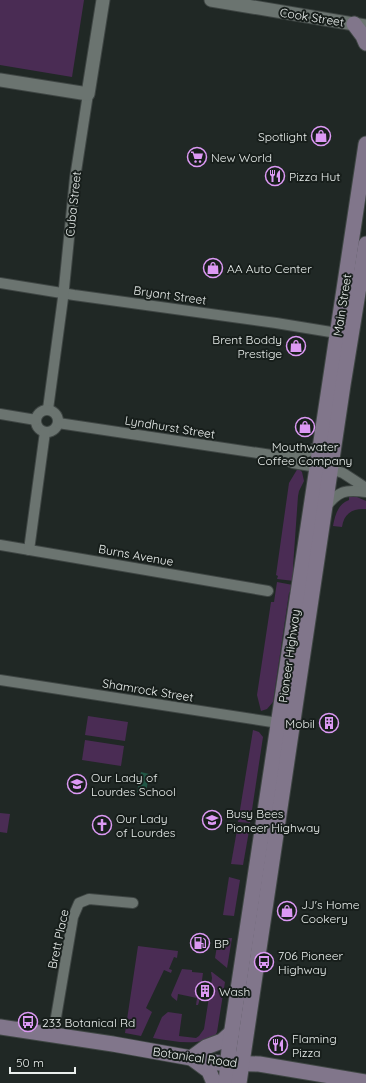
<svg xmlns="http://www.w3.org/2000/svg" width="366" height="1083" font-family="Quicksand,sans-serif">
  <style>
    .green { fill: #4a2c54 }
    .water { fill: #225746 }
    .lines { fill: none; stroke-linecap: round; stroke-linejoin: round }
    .minor-casing { stroke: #3f4644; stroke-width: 12 }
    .tertiary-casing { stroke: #3f4644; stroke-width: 15 }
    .secondary-casing { stroke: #3f4644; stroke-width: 17 }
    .minor { stroke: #6b7470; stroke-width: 10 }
    .tertiary { stroke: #6b7470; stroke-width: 13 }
    .secondary { stroke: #81768b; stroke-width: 15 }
    .labels { text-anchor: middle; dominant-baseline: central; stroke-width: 4; stroke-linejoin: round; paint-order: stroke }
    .street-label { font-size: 12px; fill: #eaefed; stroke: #171e1b }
    .poi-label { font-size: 12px; fill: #eaefed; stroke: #171e1b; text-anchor: start }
  </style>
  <rect width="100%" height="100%" fill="#202825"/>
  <g class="green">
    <path d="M0 0H84L72 77 0 65Z"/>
    <path d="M298 468 302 472 304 481 299 491 298 496 293 567 295 572 294 581 277 579 278 576 276 575 289 483Z"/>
    <path d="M349 497H357L366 501V509C353 508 344 513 342 527L333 526C335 515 338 504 349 500Z"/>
    <path d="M277 582 293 585 292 589 289 593 273 702 267 709 261 711 257 695 271 602H274Z"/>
    <path d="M88 716 128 722 125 741 85 735Z"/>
    <path d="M253 730 259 732 263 737 250 823 238 822Z"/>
    <path d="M85 740 124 746 121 766 82 760Z"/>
    <path d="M0 813 10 814 7 833 0 832Z"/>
    <path d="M237 830 249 831 243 865 231 864Z"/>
    <path d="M229 877 240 880 234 916 223 915Z"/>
    <path d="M232 938 227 968 215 958 218 940 219 939Z"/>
    <path d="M138 946 178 951 177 958 174 957 169 969 172 970 171 973 164 970 146 1008 152 1012 141 1036 125 1033Z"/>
    <path d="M182 969 192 970V972L203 973 199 1002 198 1005H196L197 998 178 994 177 1001 172 997 171 995Z"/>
    <path d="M211 972H212L225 982 217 1032 215 1036C196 1047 174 1041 153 1038L162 1017 168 1012 182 1014 179 1036 196 1038 199 1036 204 1029 212 978Z"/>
  </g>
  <path class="water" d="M141 772 149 774 146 793 137 792Z"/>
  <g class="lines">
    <defs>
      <g id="minor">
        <path d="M0 283 74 295 276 323 337 333"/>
        <path d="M48 409 63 298 75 178 88 94"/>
        <circle cx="47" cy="421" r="11"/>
        <path d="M0 414 36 420"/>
        <path d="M58 423 278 456 305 453 320 446"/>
        <path d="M278 456 293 463 317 467"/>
        <path d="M331 469 343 473 366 488"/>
        <path d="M325 508C338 491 345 489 366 492"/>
        <path d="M0 545 268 591"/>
        <path d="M29 550 45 432"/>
        <path d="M0 680 285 724"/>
        <path d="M53 1035 73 917 79 903 89 899 133 903"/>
      </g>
      <g id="tertiary">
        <path d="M211 0 366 26"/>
        <path d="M0 80 88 94 103 0"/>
      </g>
      <g id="secondary">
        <path d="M354 24 363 36 366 43"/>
        <path d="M0 1027 113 1044 219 1063 259 1064 366 1082"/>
        <path d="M191 1058 206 1047 222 1041 232 1032"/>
        <path d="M194 1060 209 1071 214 1083"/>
        <path d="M226 1083 229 1049 366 144"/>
        <path d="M239 1083 343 385 366 244"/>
      </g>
    </defs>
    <use href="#minor" class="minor-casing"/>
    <use href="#tertiary" class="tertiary-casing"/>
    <use href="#secondary" class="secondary-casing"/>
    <use href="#minor" class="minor"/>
    <use href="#tertiary" class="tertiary"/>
    <use href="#secondary" class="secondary"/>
  </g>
  <defs>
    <symbol id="shop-ring" viewBox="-11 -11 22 22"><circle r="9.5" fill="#171e1b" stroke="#dc99f4" stroke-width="1.5"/><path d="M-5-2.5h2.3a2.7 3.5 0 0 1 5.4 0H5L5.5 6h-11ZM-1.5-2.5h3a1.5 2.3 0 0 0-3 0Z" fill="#dc99f4"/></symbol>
    <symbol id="supermarket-ring" viewBox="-11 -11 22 22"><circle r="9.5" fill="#171e1b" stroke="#dc99f4" stroke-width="1.5"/><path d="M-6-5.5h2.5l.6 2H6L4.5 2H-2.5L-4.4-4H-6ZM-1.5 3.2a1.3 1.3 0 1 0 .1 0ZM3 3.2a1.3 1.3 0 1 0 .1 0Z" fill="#dc99f4"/></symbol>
    <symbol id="restaurant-ring" viewBox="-11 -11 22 22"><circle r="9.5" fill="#171e1b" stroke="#dc99f4" stroke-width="1.5"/><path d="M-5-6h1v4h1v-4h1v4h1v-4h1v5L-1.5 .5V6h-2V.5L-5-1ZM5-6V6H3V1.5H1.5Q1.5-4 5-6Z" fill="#dc99f4"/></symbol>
    <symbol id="building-ring" viewBox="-11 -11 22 22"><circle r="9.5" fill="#171e1b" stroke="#dc99f4" stroke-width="1.5"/><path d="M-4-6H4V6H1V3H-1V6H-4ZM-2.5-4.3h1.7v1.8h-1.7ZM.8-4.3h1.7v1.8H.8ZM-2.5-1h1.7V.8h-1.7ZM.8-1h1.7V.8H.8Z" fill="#dc99f4"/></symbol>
    <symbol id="school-ring" viewBox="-11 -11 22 22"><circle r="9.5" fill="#171e1b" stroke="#dc99f4" stroke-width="1.5"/><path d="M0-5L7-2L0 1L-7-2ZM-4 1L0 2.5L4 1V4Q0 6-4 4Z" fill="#dc99f4"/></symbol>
    <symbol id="church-ring" viewBox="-11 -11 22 22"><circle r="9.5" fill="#171e1b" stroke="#dc99f4" stroke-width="1.5"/><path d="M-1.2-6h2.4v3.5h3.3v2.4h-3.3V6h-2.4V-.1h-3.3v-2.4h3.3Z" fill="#dc99f4"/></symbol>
    <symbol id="fuel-ring" viewBox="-11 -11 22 22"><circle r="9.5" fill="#171e1b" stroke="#dc99f4" stroke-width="1.5"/><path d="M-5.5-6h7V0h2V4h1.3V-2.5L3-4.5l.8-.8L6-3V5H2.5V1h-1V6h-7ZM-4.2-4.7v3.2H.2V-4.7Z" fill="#dc99f4"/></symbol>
    <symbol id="bus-ring" viewBox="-11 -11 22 22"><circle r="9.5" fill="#171e1b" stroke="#dc99f4" stroke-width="1.5"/><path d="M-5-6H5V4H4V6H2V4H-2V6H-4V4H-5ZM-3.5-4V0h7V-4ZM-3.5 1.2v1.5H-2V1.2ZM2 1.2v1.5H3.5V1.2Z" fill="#dc99f4"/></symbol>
  </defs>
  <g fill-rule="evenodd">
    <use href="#shop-ring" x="310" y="125" width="22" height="22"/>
    <use href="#supermarket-ring" x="186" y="146" width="22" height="22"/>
    <use href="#restaurant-ring" x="264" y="165" width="22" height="22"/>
    <use href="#shop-ring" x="202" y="257" width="22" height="22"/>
    <use href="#shop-ring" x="285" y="335" width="22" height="22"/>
    <use href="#shop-ring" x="294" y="416" width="22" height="22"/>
    <use href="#building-ring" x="318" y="712" width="22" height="22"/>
    <use href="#school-ring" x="66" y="773" width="22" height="22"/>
    <use href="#school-ring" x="201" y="809" width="22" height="22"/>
    <use href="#church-ring" x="91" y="814" width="22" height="22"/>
    <use href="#shop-ring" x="276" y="900" width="22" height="22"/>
    <use href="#fuel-ring" x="189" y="932" width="22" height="22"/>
    <use href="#bus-ring" x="253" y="951" width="22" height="22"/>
    <use href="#building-ring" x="194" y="980" width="22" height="22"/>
    <use href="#bus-ring" x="17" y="1011" width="22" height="22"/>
    <use href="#restaurant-ring" x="267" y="1034" width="22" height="22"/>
  </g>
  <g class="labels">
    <g class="street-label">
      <text transform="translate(312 17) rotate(9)">Cook Street</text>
      <text transform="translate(73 204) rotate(-84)">Cuba Street</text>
      <text transform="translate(170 295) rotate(8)">Bryant Street</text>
      <text transform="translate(342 305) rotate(-81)">Main Street</text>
      <text transform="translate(170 427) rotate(9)">Lyndhurst Street</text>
      <text transform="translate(136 555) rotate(10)">Burns Avenue</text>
      <text transform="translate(289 656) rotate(-82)">Pioneer Highway</text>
      <text transform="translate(148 690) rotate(9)">Shamrock Street</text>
      <text transform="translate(58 939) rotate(-78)">Brett Place</text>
      <text transform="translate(195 1057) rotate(8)">Botanical Road</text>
    </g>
    <g class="poi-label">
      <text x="307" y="136" text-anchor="end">Spotlight</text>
      <text x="211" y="157">New World</text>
      <text x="289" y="176">Pizza Hut</text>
      <text x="227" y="268">AA Auto Center</text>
      <text x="282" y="339" text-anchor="end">Brent Boddy<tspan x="282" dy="14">Prestige</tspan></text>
      <text x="305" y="446" text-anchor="middle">Mouthwater<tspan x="305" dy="14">Coffee Company</tspan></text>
      <text x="315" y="723" text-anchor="end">Mobil</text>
      <text x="91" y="777">Our Lady of<tspan x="91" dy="14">Lourdes School</tspan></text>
      <text x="226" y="813">Busy Bees<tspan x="226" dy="14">Pioneer Highway</tspan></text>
      <text x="116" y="818">Our Lady<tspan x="116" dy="14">of Lourdes</tspan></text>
      <text x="301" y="904">JJ's Home<tspan x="301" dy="14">Cookery</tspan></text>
      <text x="214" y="943">BP</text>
      <text x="278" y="955">706 Pioneer<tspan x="278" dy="14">Highway</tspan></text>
      <text x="219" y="991">Wash</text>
      <text x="42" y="1022">233 Botanical Rd</text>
      <text x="292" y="1038">Flaming<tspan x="292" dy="14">Pizza</tspan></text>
    </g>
  </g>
  <path d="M10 1067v6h65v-6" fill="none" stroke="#eaefed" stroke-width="2"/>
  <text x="16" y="1067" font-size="12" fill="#eaefed" stroke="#171e1b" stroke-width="3" paint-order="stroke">50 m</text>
</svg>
